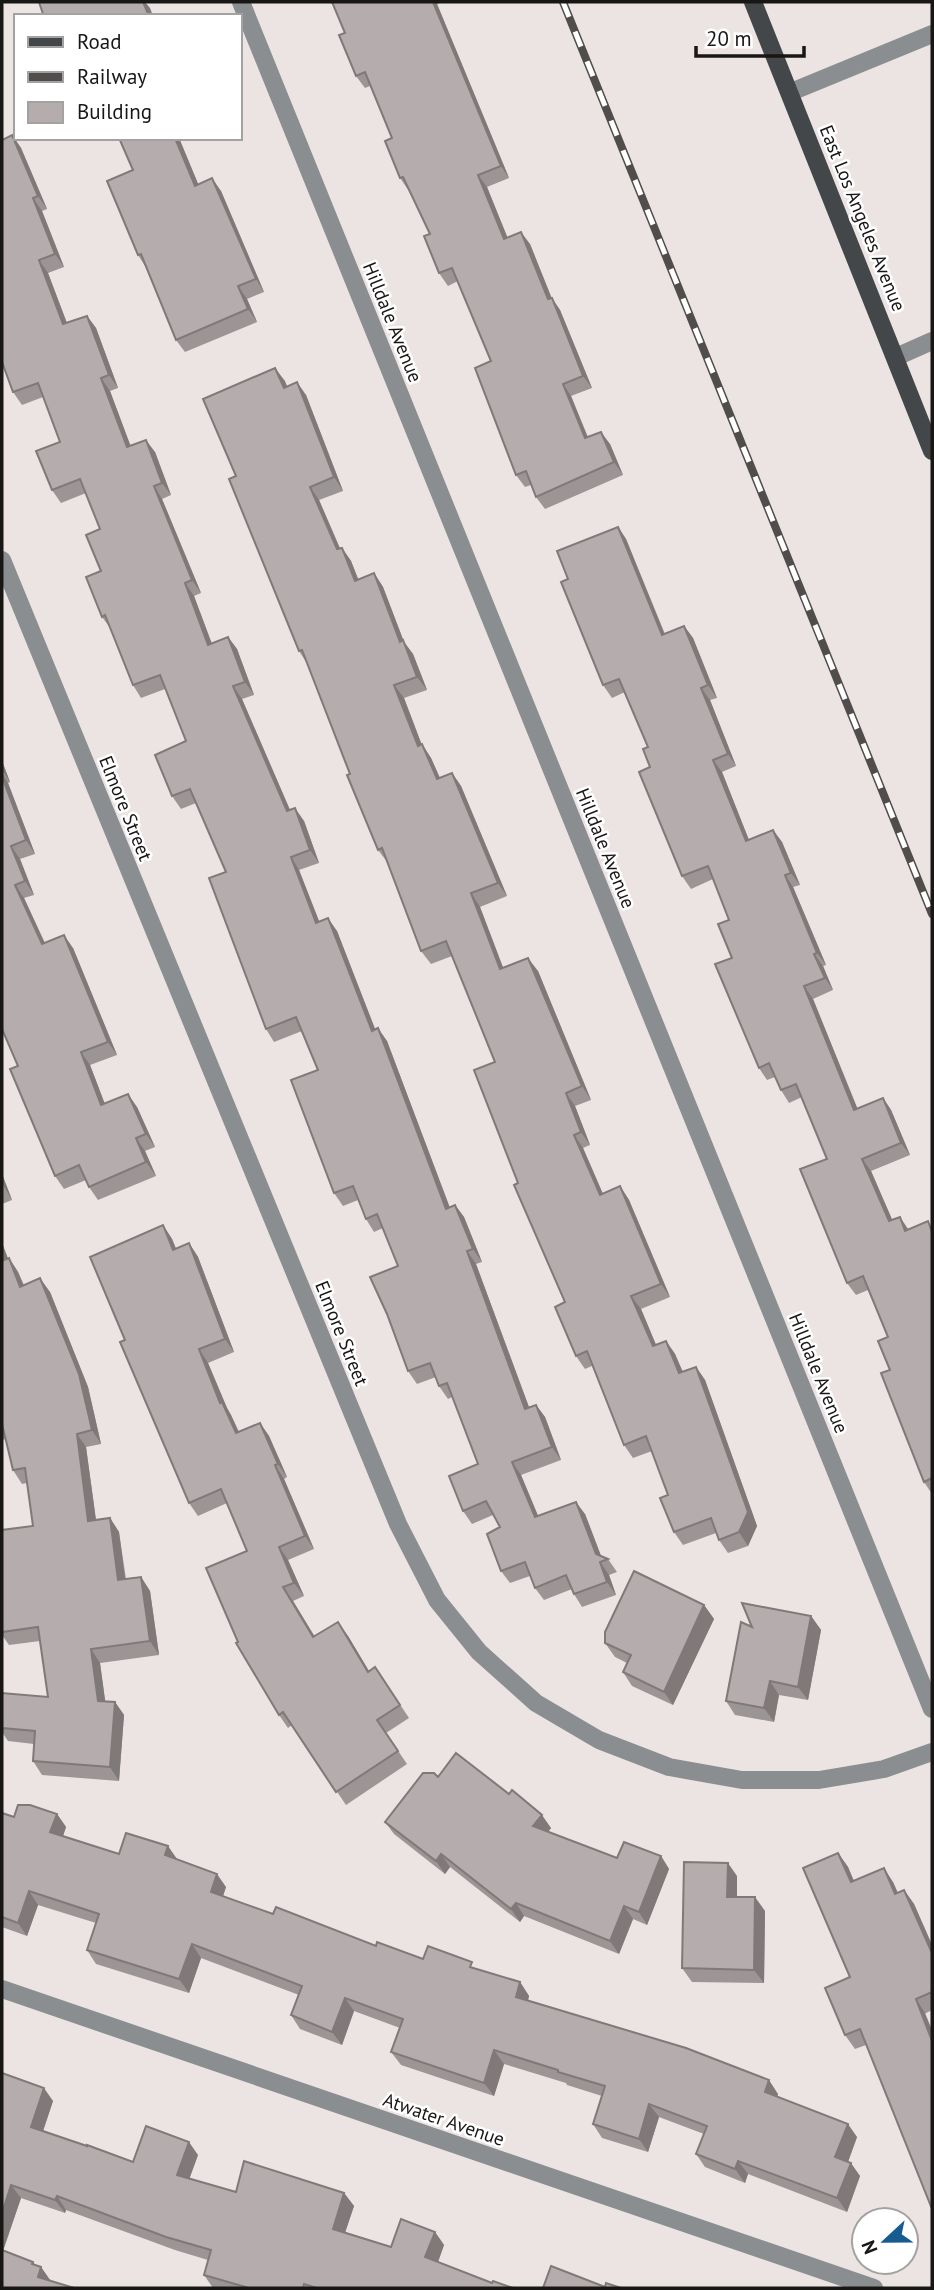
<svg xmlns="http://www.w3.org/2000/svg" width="934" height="2290" font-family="'PT Sans',sans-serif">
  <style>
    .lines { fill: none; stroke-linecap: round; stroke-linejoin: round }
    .service { stroke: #8b8e90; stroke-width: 18 }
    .minor { stroke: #8b8e90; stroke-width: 18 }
    .primary { stroke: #43474a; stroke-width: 18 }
    .rail-casing { stroke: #524d4d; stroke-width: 8 }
    .rail { stroke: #fff; stroke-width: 5; stroke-dasharray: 16; stroke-linecap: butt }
    .wall { fill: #9c9595 }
    .shaded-wall { fill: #7f7979 }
    .building { fill: #b5adad; stroke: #7f7979; stroke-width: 2 }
    .labels { text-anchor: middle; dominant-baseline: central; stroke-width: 5; stroke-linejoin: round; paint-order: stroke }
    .street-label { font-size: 19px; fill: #191616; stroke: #fff }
  </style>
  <rect width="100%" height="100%" fill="#ece4e3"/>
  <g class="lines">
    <path class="service" d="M896 357 932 341"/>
    <g class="minor">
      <path d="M241 2 932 1709"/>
      <path d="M791 92 932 34"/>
      <path d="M2 560 398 1524 437 1600 479 1652 536 1703 599 1740 669 1767 742 1780H819L884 1769 932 1752"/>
      <path d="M2 1989 874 2288"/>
    </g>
    <path class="primary" d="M753 2 932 451"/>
    <defs>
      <path id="rail" d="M563 2 932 914"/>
    </defs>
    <use href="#rail" class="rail-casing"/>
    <use href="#rail" class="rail"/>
  </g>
  <g class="wall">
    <path d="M332 2H442L437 4 509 178 487 187 507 238 530 244 551 298 560 310 592 388 571 396 588 437 610 444 623 475 545 509 536 497 531 485 525 487 516 475 491 361 458 281 448 286 439 273 430 234 409 191 400 178 392 138 370 86 365 88 356 76 345 33Z"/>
    <path d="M12 135 21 148 47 209 42 211 64 267 48 273 67 323 87 316 96 328 118 388 110 391 130 446 155 452 171 495 162 499 201 593 194 596 211 643 228 637 237 649 254 695 242 699 290 810 304 821 319 863 299 870 319 922 337 931 375 1030 387 1041 449 1207 455 1205 464 1217 482 1262 476 1264 529 1407 536 1405 545 1417 561 1460 521 1475 538 1516 585 1514 601 1556 608 1559 617 1572 609 1575 616 1595 582 1607 574 1594 572 1589 544 1600 535 1588 530 1576 510 1583 501 1571 500 1527 493 1515 472 1524 463 1511 478 1464 452 1397 448 1399 439 1386 436 1377 417 1384 408 1371 398 1266 383 1228 374 1232 366 1219 358 1200 343 1206 334 1193 318 1070 302 1031 274 1042 266 1029 226 872 196 803 181 809 172 796 186 741 165 689 141 698 133 685 111 629 102 617 100 529 86 493 61 503 52 490 60 442 43 397 22 405 13 392Z"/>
    <path d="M119 138H179L198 184 221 191 264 292 247 299 257 322 185 352 176 340 145 266 138 255 133 170Z"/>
    <path d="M275 368 287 387 306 395 343 491 319 500 340 548H342L351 561 358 579 374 573 383 587 404 642 413 654 427 690 404 698 422 745 431 758 440 778 452 773 461 786 507 896 480 907 503 968 538 971 591 1100 575 1106 590 1145 583 1148 603 1194 620 1186 629 1200 670 1297 641 1309 656 1345 666 1341 675 1354 683 1372 696 1367 705 1380 757 1526 748 1546 728 1553 719 1540 716 1533 683 1545 674 1532 668 1495 652 1451 633 1458 624 1445 592 1366 585 1369 576 1356 565 1302 518 1183 495 1062 452 956 431 964 421 951 388 863 378 850 350 774 308 665 299 651 236 476Z"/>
    <path d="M618 527 626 539 665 634 684 626 693 638 717 698 710 700 736 766 722 772 749 840 773 830 782 842 800 885 793 887 826 965 823 966 833 990 813 999 857 1109 883 1098 891 1110 910 1155 871 1171 892 1220 908 1229 932 1227V1494L924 1482 890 1370 888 1337 868 1290 856 1295 847 1283 827 1159 802 1097 789 1103 781 1090 775 1077 767 1080 759 1068 732 958 729 920 713 879 691 889 682 876 650 767 648 747 625 692 612 698 603 685 568 579Z"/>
    <path d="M2 761 10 782 8 783 35 854 20 859 34 895 24 898 45 943 73 948 117 1055 90 1065 105 1104 137 1107 155 1147 145 1151 156 1176 98 1200 89 1187 86 1180 64 1189 55 1176 18 1066 2 1029Z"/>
    <path d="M2 1174 12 1200 2 1204Z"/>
    <path d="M163 1225 172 1239 176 1249 189 1243 198 1257 234 1352 208 1363 227 1408 231 1415 239 1432 260 1423 269 1436 287 1477 284 1479 314 1549 288 1560 304 1596 293 1601 314 1637 348 1636 369 1671 375 1667 409 1718 386 1733 407 1764 346 1805 292 1725 288 1728 279 1715 238 1642 247 1551 227 1503 198 1516 189 1503 125 1340Z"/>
    <path d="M2 1243 8 1259 9 1258 18 1272 24 1285 50 1292 88 1387 101 1444 86 1447 96 1520 110 1518 119 1532 126 1579 141 1577 150 1591 159 1655 100 1663 105 1701 115 1702 124 1715 119 1781 42 1775 33 1761 34 1744 8 1741 2 1732V1693L48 1697 40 1641 9 1645 2 1635V1530L33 1526 27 1483 22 1484 13 1470 6 1439 2 1440Z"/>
    <path d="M704 1605 714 1619 673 1705 632 1686 623 1672 627 1663 615 1657 605 1643Z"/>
    <path d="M811 1616 821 1630 808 1700 779 1695 774 1722 735 1715 726 1701 752 1627Z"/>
    <path d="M438 1777 551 1828 548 1832 617 1858 661 1856 669 1869 647 1925 633 1919 619 1954 524 1916 520 1922 450 1867 445 1874 394 1834 385 1822Z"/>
    <path d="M2 1813 14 1817 57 1814 66 1827 63 1836 119 1854 177 1860 226 1887 223 1896 273 1914 376 1946 423 1959 476 1969 520 1982 529 1996 528 2001 778 2094 777 2097 857 2137 848 2162 860 2176 847 2212 748 2174 745 2183 705 2167 696 2154 704 2134 659 2117 648 2152 602 2138 593 2124 602 2096 567 2085 566 2083 504 2064 494 2096 401 2065 391 2052 400 2028 354 2011 342 2045 300 2029 291 2015 299 1995 201 1958 189 1993 96 1964 87 1950 96 1923 38 1905 27 1936 2 1927Z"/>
    <path d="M838 1853 848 1867 854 1881 893 1882 898 1893 904 1890 914 1904 932 1945V2010L866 2045 855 2049 845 2035 850 1977Z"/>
    <path d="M737 1876V1897L765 1911 764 1983 692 1982 682 1968Z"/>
    <path d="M2 2073 53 2101 43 2131 133 2162 198 2155 189 2179 236 2192 344 2193 354 2206 345 2232 391 2247 435 2232 444 2245 438 2262 492 2283 513 2288H213L204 2275 208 2260 175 2250 66 2210 65 2213 21 2198 3 2250 41 2267 50 2280 2 2288Z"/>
  </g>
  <g class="shaded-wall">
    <path d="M143 2H145L150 8 153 16H149Z"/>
    <path d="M433 2H436L437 4 509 178 501 166Z"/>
    <path d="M12 135 21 148 47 209 38 196Z"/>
    <path d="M175 138H179L204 198 195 186Z"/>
    <path d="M478 175 487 187 513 251 504 239Z"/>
    <path d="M212 178 221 191 264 292 256 279Z"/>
    <path d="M33 198 42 211 64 267 55 254Z"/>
    <path d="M521 232 530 244 557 311 548 299Z"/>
    <path d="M39 260 48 273 72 337 63 324Z"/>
    <path d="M238 286 247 299 257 322 248 309Z"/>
    <path d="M552 298 560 310 592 388 583 376Z"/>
    <path d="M87 316 96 328 118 388 109 375Z"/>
    <path d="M275 368 285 381 293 401 284 388Z"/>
    <path d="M101 378 110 391 136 460 127 447Z"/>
    <path d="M297 382 306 395 343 491 334 477Z"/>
    <path d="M563 384 571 396 593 451 585 438Z"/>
    <path d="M601 432 610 444 623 475 614 462Z"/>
    <path d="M146 440 155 452 171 495 162 483Z"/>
    <path d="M154 486 162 499 201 593 192 580Z"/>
    <path d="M310 487 319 500 346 563 337 549Z"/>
    <path d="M618 527 626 539 670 648 662 635Z"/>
    <path d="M342 548 351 561 364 594 355 581Z"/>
    <path d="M374 573 383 587 404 642 413 654 427 690 417 677 400 642Z"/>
    <path d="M185 583 194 596 217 657 208 645Z"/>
    <path d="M684 626 693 638 717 698 708 685Z"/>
    <path d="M228 637 237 649 254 695 245 682Z"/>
    <path d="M394 685 404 698 427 759 418 746Z"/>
    <path d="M233 686 242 699 296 824 287 811Z"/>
    <path d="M701 688 710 700 736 766 728 754Z"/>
    <path d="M422 744 431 758 446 792 437 779Z"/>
    <path d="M713 760 722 772 754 853 746 841Z"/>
    <path d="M2 761 10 782 2 770Z"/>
    <path d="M2 773 8 783 35 854 26 840 2 777Z"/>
    <path d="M452 773 461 786 507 896 498 883Z"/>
    <path d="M295 808 304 821 319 863 310 850Z"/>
    <path d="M773 830 782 842 800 885 791 873Z"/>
    <path d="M11 846 20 859 34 895 25 881Z"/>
    <path d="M291 857 299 870 325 936 316 923Z"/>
    <path d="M785 875 793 887 826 965 817 953Z"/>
    <path d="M15 885 24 898 51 957 42 944Z"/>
    <path d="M471 893 480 907 509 983 500 969Z"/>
    <path d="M328 918 337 931 381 1044 372 1031Z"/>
    <path d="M64 935 73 948 117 1055 108 1042Z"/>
    <path d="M814 954 823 966 833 990 825 978Z"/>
    <path d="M528 958 538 971 591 1100 582 1086Z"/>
    <path d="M804 986 813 999 863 1122 854 1110Z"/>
    <path d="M378 1028 387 1041 455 1221 446 1209Z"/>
    <path d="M81 1052 90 1065 110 1118 101 1105Z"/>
    <path d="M566 1093 575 1106 590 1145 581 1132Z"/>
    <path d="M128 1094 137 1107 155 1147 146 1134Z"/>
    <path d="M883 1098 891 1110 910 1155 901 1143Z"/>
    <path d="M574 1135 583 1148 609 1208 600 1195Z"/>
    <path d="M136 1138 145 1151 156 1176 146 1162Z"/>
    <path d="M862 1159 871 1171 898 1233 889 1221Z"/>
    <path d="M2 1174 12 1200 2 1183Z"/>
    <path d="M620 1186 629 1200 670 1297 661 1284Z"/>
    <path d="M455 1205 464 1217 482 1262 473 1249Z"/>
    <path d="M900 1217 908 1229 905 1231Z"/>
    <path d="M163 1225 172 1239 182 1263 173 1250Z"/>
    <path d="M2 1243 14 1274 4 1260 2 1254Z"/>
    <path d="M189 1243 198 1257 234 1352 225 1339Z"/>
    <path d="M467 1251 476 1264 534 1421 525 1409Z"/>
    <path d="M9 1258 18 1272 30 1301 20 1287Z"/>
    <path d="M40 1278 50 1292 88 1387 101 1444 92 1430Z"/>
    <path d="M631 1296 641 1309 662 1359 653 1346Z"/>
    <path d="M666 1341 675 1354 689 1387 679 1373Z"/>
    <path d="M199 1349 208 1363 227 1408 231 1415 245 1446 236 1433 220 1403Z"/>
    <path d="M696 1367 705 1380 757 1526 748 1546 739 1532Z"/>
    <path d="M536 1405 545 1417 561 1460 552 1447Z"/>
    <path d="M260 1423 269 1436 287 1477 278 1464Z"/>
    <path d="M77 1434 86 1447 98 1535 88 1521Z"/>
    <path d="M512 1462 521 1475 544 1530 535 1517Z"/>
    <path d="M275 1465 284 1479 314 1549 305 1536Z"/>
    <path d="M576 1502 585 1514 603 1561 596 1554Z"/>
    <path d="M110 1518 119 1532 127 1594 118 1580Z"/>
    <path d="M279 1547 288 1560 304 1596 294 1583Z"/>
    <path d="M600 1562 609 1575 616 1595 607 1582Z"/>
    <path d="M141 1577 150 1591 159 1655 150 1641Z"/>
    <path d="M283 1587 293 1601 323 1650 313 1637Z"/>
    <path d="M704 1605 714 1619 673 1705 664 1692Z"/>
    <path d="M811 1616 821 1630 808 1700 798 1687Z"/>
    <path d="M338 1622 348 1636 377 1685 368 1672Z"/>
    <path d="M91 1649 100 1663 107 1714 98 1701Z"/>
    <path d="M770 1681 779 1695 774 1722 764 1708Z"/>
    <path d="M115 1702 124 1715 119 1781 110 1767Z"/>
    <path d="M57 1814 66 1827 60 1845 50 1832Z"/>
    <path d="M542 1815 551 1828 542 1839 533 1826Z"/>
    <path d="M168 1846 177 1859 165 1855Z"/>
    <path d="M838 1853 848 1867 860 1896 851 1882Z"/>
    <path d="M441 1854 450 1867 445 1874 436 1861Z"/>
    <path d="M661 1856 669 1869 647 1925 639 1912Z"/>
    <path d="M728 1863 737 1876V1910L727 1897Z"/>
    <path d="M884 1868 893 1882 904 1908 895 1894Z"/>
    <path d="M217 1874 226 1887 220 1905 211 1892Z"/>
    <path d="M904 1890 914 1904 932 1945V1953Z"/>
    <path d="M29 1891 38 1905 27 1936 18 1923Z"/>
    <path d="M755 1897 765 1911 764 1983 754 1970Z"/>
    <path d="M516 1903 524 1916 520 1922 511 1909Z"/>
    <path d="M624 1906 633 1919 619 1954 610 1941Z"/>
    <path d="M192 1944 201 1958 189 1993 179 1979Z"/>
    <path d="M520 1982 529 1996 525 2011 516 1997Z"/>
    <path d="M345 1998 354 2011 342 2045 332 2032Z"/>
    <path d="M916 1999 925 2013 932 2030V2041Z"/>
    <path d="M494 2050 504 2064 494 2096 484 2083Z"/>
    <path d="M769 2080 778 2094 774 2106 765 2092Z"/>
    <path d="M44 2088 53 2101 40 2140 31 2127Z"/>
    <path d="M649 2104 659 2117 648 2152 639 2139Z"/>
    <path d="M848 2124 857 2137 845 2170 835 2157Z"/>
    <path d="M189 2142 198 2155 186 2188 177 2175Z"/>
    <path d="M738 2161 748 2174 745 2183 735 2169Z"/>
    <path d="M851 2163 860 2176 847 2212 837 2198Z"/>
    <path d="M11 2185 21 2198 2 2254V2213Z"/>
    <path d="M344 2193 354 2206 342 2242 333 2229Z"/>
    <path d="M57 2196 66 2210 65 2213 55 2200Z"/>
    <path d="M435 2232 444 2245 435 2270 425 2257Z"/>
    <path d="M33 2262 40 2271 41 2267 50 2280 48 2288 38 2277 32 2264Z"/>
  </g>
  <g class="building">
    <path d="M39 2H143L149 16H39L43 14Z"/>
    <path d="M332 2H433L501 166 478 175 504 239 521 232 548 299 552 298 583 376 563 384 585 438 601 432 614 462 536 497 526 471 516 475 475 368 491 361 452 268 439 273 424 236 430 234 403 177 400 178 385 141 392 138 365 72 356 76 339 35 345 33Z"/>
    <path d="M12 135 38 196 33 198 55 254 39 260 63 324 87 316 109 375 101 378 127 447 146 440 162 483 154 486 192 580 185 583 208 645 228 637 245 682 233 686 287 811 295 808 310 850 291 857 316 923 328 918 372 1031 378 1028 446 1209 455 1205 473 1249 467 1251 525 1409 536 1405 552 1447 512 1462 535 1517 576 1502 596 1554 608 1559 600 1562 607 1582 574 1594 566 1575 535 1588 525 1562 501 1571 487 1534 500 1527 486 1501 463 1511 449 1476 478 1464 447 1383 439 1386 430 1363 408 1371 387 1314 370 1277 398 1266 377 1214 366 1219 353 1186 334 1193 291 1080 318 1070 296 1017 266 1029 209 878 226 872 190 789 172 796 155 755 186 741 160 675 133 685 105 615 102 617 86 577 101 571 86 535 100 529 80 479 52 490 36 451 60 442 38 383 13 392 2 362V140Z"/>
    <path d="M119 138H175L195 186 212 178 256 279 238 286 248 309 176 340 141 254 138 255 107 181 133 170Z"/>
    <path d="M275 368 284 388 297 382 334 477 310 487 337 549 342 548 355 581 374 573 400 642 403 640 417 677 394 685 418 746 422 744 437 779 452 773 498 883 471 893 500 969 528 958 582 1086 566 1093 581 1132 574 1135 600 1195 620 1186 661 1284 631 1296 653 1346 666 1341 679 1373 696 1367 748 1512 739 1532 719 1540 711 1518 674 1532 660 1498 668 1495 646 1436 624 1445 587 1351 576 1356 555 1307 565 1302 514 1185 518 1183 474 1070 495 1062 446 941 421 951 382 848 378 850 347 775 350 774 302 650 299 651 229 479 236 476 203 399Z"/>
    <path d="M618 527 662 635 684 626 708 685 701 688 728 754 713 760 746 841 773 830 791 873 785 875 817 953 814 954 825 978 804 986 854 1110 883 1098 901 1143 862 1159 889 1221 900 1217 905 1231 928 1221 932 1232V1478L924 1482 881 1373 890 1370 878 1341 888 1337 863 1276 847 1283 800 1169 827 1159 796 1084 781 1090 769 1063 759 1068 715 964 732 958 718 924 729 920 708 866 682 876 639 772 650 767 643 749 648 747 619 679 603 685 561 582 568 579 557 551Z"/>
    <path d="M2 777 26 840 11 846 25 881 15 885 42 944 64 935 108 1042 81 1052 101 1105 128 1094 146 1134 136 1138 146 1162 89 1187 79 1165 55 1176 10 1069 18 1066 2 1029Z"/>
    <path d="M163 1225 173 1250 189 1243 225 1339 199 1349 220 1403 222 1402 236 1433 260 1423 278 1464 275 1465 305 1536 279 1547 294 1583 283 1587 313 1637 338 1622 368 1672 375 1667 400 1705 377 1720 398 1751 336 1792 283 1712 279 1715 236 1643 238 1642 206 1568 247 1551 221 1489 189 1503 120 1342 125 1340 90 1257Z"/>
    <path d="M2 1254 4 1260 9 1258 20 1287 40 1278 79 1374 92 1430 77 1434 88 1521 110 1518 118 1580 141 1577 150 1641 91 1649 98 1701 115 1702 110 1767 33 1761 35 1731 2 1728V1693L48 1697 38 1627 2 1632V1530L33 1526 25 1468 13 1470 2 1424Z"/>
    <path d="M634 1571 704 1605 664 1692 623 1672 631 1655 605 1643V1632Z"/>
    <path d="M742 1603 811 1616 798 1687 770 1681 764 1708 726 1701 741 1622 752 1627Z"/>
    <path d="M456 1753 509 1794 512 1790 542 1815 533 1826 617 1858 624 1842 661 1856 639 1912 624 1906 610 1941 516 1903 511 1909 441 1854 436 1861 385 1822 423 1773H434L438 1777Z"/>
    <path d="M18 1805H30L57 1814 50 1832 119 1854 126 1833 168 1846 165 1855 217 1874 211 1892 273 1914 276 1907 376 1946 377 1942 423 1959 428 1946 472 1962 470 1967 520 1982 516 1997 686 2048 769 2080 765 2092 848 2124 835 2157 851 2163 837 2198 738 2161 735 2169 696 2154 707 2126 649 2104 639 2139 593 2124 605 2086 558 2072V2070L494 2050 484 2083 391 2052 403 2019 345 1998 332 2032 291 2015 302 1986 192 1944 179 1979 87 1950 99 1914 29 1891 18 1923 2 1917V1813L14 1817Z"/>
    <path d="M838 1853 851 1882 884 1868 895 1894 904 1890 932 1953V1992L916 1999 932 2041V2209L860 2029 845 2035 825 1988 850 1977 803 1868Z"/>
    <path d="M684 1862 728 1863 727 1897H755L754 1970 682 1968Z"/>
    <path d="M2 2073 44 2088 31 2127 87 2146V2145L133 2162 146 2126 189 2142 177 2175 236 2192 244 2161 344 2193 333 2229 391 2247 401 2219 435 2232 425 2257 492 2283 493 2281 513 2288H317L304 2284 303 2288H249L204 2275 211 2250 166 2237 57 2196 55 2200 11 2185 2 2213Z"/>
    <path d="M2 2250 33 2262 32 2264 41 2267 38 2277 74 2288H2Z"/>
    <path d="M551 2266 605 2287 606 2283 621 2288H543Z"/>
  </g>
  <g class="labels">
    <g class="street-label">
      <text transform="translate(863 218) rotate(68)">East Los Angeles Avenue</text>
      <text transform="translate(393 322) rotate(68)">Hilldale Avenue</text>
      <text transform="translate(126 808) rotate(68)">Elmore Street</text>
      <text transform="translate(606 848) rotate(68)">Hilldale Avenue</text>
      <text transform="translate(342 1333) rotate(68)">Elmore Street</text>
      <text transform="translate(819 1373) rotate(68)">Hilldale Avenue</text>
      <text transform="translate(444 2119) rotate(19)">Atwater Avenue</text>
    </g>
  </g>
  <rect width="934" height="2290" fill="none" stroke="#191616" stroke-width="7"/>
  <rect x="14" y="14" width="228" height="126" fill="#ffffff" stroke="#a3a2a2" stroke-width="2"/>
  <rect x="28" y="37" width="35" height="10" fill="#43474a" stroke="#a3a2a2" stroke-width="2"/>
  <text x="77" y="49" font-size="21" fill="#191616">Road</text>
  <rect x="28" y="72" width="35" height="10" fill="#524d4d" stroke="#a3a2a2" stroke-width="2"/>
  <text x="77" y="84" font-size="21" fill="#191616">Railway</text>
  <rect x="28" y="102" width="35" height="21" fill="#b5adad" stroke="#a3a2a2" stroke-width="2"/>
  <text x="77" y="119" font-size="21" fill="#191616">Building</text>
  <g transform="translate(885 2241) rotate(248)"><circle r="33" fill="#ffffff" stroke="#a3a2a2" stroke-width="2"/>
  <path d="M0-5L12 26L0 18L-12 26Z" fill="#175c91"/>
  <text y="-10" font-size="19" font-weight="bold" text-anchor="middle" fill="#191616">N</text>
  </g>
  <path d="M696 46v10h108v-10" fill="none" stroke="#191616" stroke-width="3.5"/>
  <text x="706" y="46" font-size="21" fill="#191616" stroke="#ffffff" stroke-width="5" paint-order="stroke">20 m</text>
</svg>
